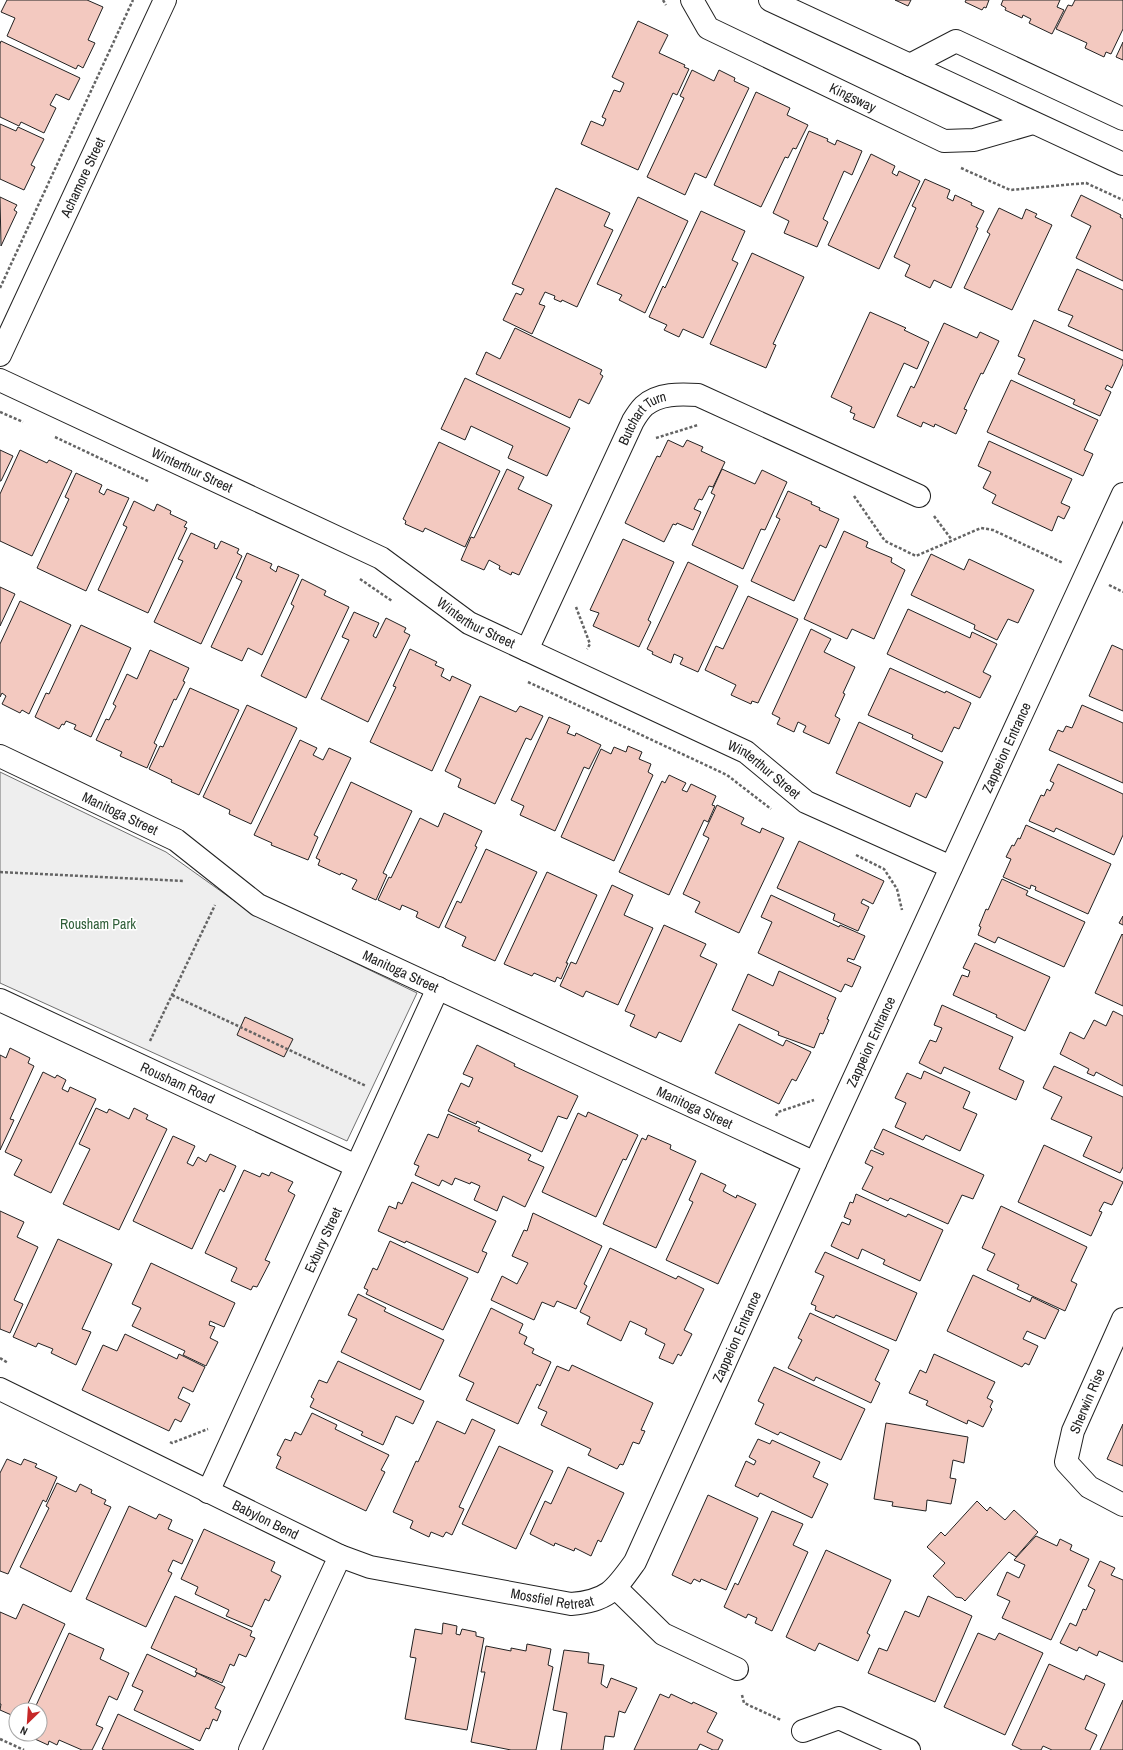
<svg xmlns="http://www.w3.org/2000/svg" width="1123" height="1750" font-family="'Archivo Narrow',sans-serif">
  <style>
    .green { fill: #eee; stroke: #6f6f6f }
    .building { fill: #f3c9c0; stroke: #222 }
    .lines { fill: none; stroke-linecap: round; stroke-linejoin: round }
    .street-casing { stroke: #222; stroke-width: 24 }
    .secondary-casing { stroke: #222; stroke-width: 24 }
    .path { stroke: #646464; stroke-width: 2.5; stroke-dasharray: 3 2; stroke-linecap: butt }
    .street { stroke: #fff; stroke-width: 22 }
    .secondary { stroke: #fff; stroke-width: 22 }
    .labels { text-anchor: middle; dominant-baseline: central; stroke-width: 3; stroke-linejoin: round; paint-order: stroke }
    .street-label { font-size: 14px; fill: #222; stroke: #fff }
    .park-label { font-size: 14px; fill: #2f5e38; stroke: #fff }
  </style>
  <rect width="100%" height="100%" fill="#fff"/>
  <path class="green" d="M0 772 166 852 250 912 417 993 347 1141 0 983Z"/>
  <g class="building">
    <path d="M7 0H87L103 7 88 40 95 43 83 68 78 65 76 69 7 36 15 18 1 12Z"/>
    <path d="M895 0H911L908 6Z"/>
    <path d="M966 0H989L986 8 984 7 982 10 965 2Z"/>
    <path d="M1003 0H1060L1057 7 1064 10 1052 34 1029 23 1031 19 1023 15 1022 18 1005 10 1006 8 1001 5Z"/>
    <path d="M1075 0H1123V29L1111 54 1106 52 1104 57 1085 48 1087 43 1056 29 1068 5 1072 6Z"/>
    <path d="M638 21 668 35 659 53 685 65 684 67 689 69 677 95 673 93 638 170 581 144 591 121 603 126 606 119 602 117 614 90 620 92 624 83 612 77Z"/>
    <path d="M1 41 80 78 69 100 56 94 50 105 56 108 44 133 21 122 19 126 0 117V44Z"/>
    <path d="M1123 42V60L1116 57Z"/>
    <path d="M692 70 714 81 719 70 735 78 734 81 749 88 706 178 695 173 685 195 647 177 684 98 680 96Z"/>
    <path d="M756 92 790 108 787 115 808 125 796 149 793 148 788 158 785 157 761 207 714 185Z"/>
    <path d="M0 124 16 131 18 127 44 139 31 165 35 167 24 190 0 179Z"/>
    <path d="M809 131 828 139 827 141 835 145 837 140 862 151 852 175 844 171 823 219 828 222 817 247 784 233 789 221 773 213Z"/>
    <path d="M871 154 895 166 892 173 897 176 899 171 920 181 879 269 828 245Z"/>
    <path d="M925 179 950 190 947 198 953 201 955 195 972 203 971 205 984 211 976 227 978 228 951 288 934 280 930 288 905 276 910 265 894 257 916 208 912 206Z"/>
    <path d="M556 188 610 213 604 226 613 230 577 307 562 300 561 302 554 299 555 296 545 292 539 304 545 306 532 334 503 320 516 293 521 295 524 289 512 284Z"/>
    <path d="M1081 195 1121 215 1120 217 1123 219V281L1076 258 1091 226 1071 216Z"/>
    <path d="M0 197 17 205 14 210 17 212 1 246Z"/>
    <path d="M638 197 688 221 645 313 619 300 622 295 597 284Z"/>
    <path d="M999 208 1022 219 1026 209 1037 214 1035 217 1052 225 1012 310 964 288 990 234 987 232Z"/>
    <path d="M701 211 745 231 732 260 738 263 703 338 683 329 679 337 664 330 667 325 649 317 663 286 665 288Z"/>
    <path d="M752 253 804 277 773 344 776 345 766 368 710 344Z"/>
    <path d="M1077 269 1123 290V351L1068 326 1073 316 1058 310Z"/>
    <path d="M870 312 906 328 904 330 929 342 917 369 904 363 874 428 853 419 855 414 850 412 852 407 831 397Z"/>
    <path d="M1034 320 1123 360V364L1112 388 1107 385 1105 389 1111 392 1100 416 1073 404 1075 400 1018 374 1025 359 1018 356Z"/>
    <path d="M944 323 977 338 980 332 999 341 983 374 981 373 964 409 967 410 956 434 935 424 934 427 923 422 921 427 897 416 911 386 914 388Z"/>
    <path d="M515 328 602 370 600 374 603 376 589 404 579 399 570 418 476 374 486 352 500 359Z"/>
    <path d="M465 378 570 428 547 476 508 458 513 446 471 426 465 440 441 429Z"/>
    <path d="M1011 380 1098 420 1084 450 1093 454 1083 476 987 432Z"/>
    <path d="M668 440 683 447 687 440 703 447 701 451 725 462 713 487 709 486 702 500 699 499 694 509 701 512 693 530 677 523 676 525 673 524 664 542 625 523 657 456 660 457Z"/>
    <path d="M989 441 1072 479 1061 503 1070 507 1064 519 1058 516 1052 531 992 503 996 495 983 488 991 472 978 466Z"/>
    <path d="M439 442 500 471 465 547 425 528 423 532 405 524 406 521 403 519Z"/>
    <path d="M0 450 13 456 1 481H0Z"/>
    <path d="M20 450 47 463 49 460 72 471 32 556 0 541V494Z"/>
    <path d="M507 469 524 477 518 489 552 505 519 575 512 572 511 575 499 569 500 566 489 560 484 570 461 560 471 537 474 538Z"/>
    <path d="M722 469 755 484 762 470 787 482 765 530 761 529 743 569 692 545 715 495 711 493Z"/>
    <path d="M76 473 102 485 99 492 104 495 107 489 129 498 86 591 37 568 69 499 65 497Z"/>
    <path d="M788 491 812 502 811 504 820 508 819 510 839 519 826 548 820 545 794 601 751 581 780 519 776 517Z"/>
    <path d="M134 501 154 511 157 504 171 511 170 514 187 522 184 527 187 528 148 613 98 590 127 527 123 525Z"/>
    <path d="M844 531 868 542 866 547 892 558 891 562 905 570 874 639 852 629 847 639 804 619Z"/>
    <path d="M191 533 215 544 214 548 217 549 221 541 239 549 237 553 242 556 201 644 154 622 183 561 178 559Z"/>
    <path d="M623 539 674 562 648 620 651 622 639 647 593 626 599 613 590 610Z"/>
    <path d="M247 553 272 564 270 568 276 572 278 566 299 575 262 655 248 648 242 661 211 647 242 581 236 578Z"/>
    <path d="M931 554 964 570 969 559 1034 590 1018 623 1008 619 997 640 974 629 975 625 911 595Z"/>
    <path d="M688 562 738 586 698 672 680 664 683 658 674 654 671 663 652 654 653 652 647 649Z"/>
    <path d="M302 579 326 591 324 595 349 607 306 698 261 676 294 606 291 604Z"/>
    <path d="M0 587 15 594 0 626Z"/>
    <path d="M748 596 798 619 758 703 752 701 751 704 731 695 736 685 705 670 716 646 723 649Z"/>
    <path d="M20 601 71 625 29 714 22 710 20 713 2 704 6 696 2 693 0 697V644Z"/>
    <path d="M908 609 970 638 972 632 997 644 983 672 991 676 980 698 887 654Z"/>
    <path d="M354 612 379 623 373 636 376 638 386 618 406 628 404 632 410 635 368 722 321 699 349 640 342 637Z"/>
    <path d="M81 625 131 648 91 737 74 729 76 725 66 721 64 725 62 724 59 729 35 717 46 693 49 694Z"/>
    <path d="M811 629 831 639 824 652 855 667 843 693 845 694 835 716 840 719 829 744 803 732 806 726 798 722 794 732 777 724 780 718 772 714Z"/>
    <path d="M1112 645 1123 650V711L1089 696Z"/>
    <path d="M410 649 437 662 435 665 444 669 441 676 450 681 452 676 471 685 432 771 370 742 396 687 393 686Z"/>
    <path d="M150 650 189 668 183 681 185 682 176 700 174 699 154 743 157 745 147 768 120 756 122 752 96 740 106 719 109 720 116 706 113 704 127 674 137 679Z"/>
    <path d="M890 668 945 693 946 691 971 703 959 729 954 727 942 752 912 738 913 735 868 715Z"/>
    <path d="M190 688 239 710 199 795 171 782 172 780 149 769 160 746 163 747Z"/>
    <path d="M480 696 516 712 520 706 543 716 531 740 526 738 495 804 458 787 461 779 445 771Z"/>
    <path d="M247 705 297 728 251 824 229 814 230 810 203 797Z"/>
    <path d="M1082 705 1123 723V783L1049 750 1058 730 1063 732 1066 726 1072 728Z"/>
    <path d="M549 717 570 726 567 733 575 736 576 733 601 745 589 769 584 767 555 831 520 815 524 806 511 800Z"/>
    <path d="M859 722 943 762 926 798 916 793 910 807 836 773Z"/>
    <path d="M300 740 317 748 313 755 323 760 329 748 351 758 314 835 318 837 308 860 271 845 272 843 254 835Z"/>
    <path d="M628 746 642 752 639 759 651 764 648 772 653 775 614 861 561 837 601 749 611 754 614 747 626 752Z"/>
    <path d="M1058 764 1123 794V835L1114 855 1056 828 1054 832 1029 821 1041 795 1044 796 1047 789 1050 791 1054 783 1050 781Z"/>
    <path d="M669 775 686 783 682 790 687 792 691 784 716 796 712 805 715 806 708 822 704 820 669 895 619 872 662 781 665 783Z"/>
    <path d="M351 782 412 811 383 873 387 875 376 900 352 889 357 880 341 873 340 875 318 865 320 860 316 858Z"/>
    <path d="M717 805 744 818 741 824 760 833 762 828 784 838 739 933 695 912 700 902 683 894 709 838 703 835Z"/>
    <path d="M444 813 482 831 475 846 477 847 439 928 416 917 418 912 402 905 400 910 378 900 389 877 391 878 420 818 438 827Z"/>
    <path d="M1026 825 1111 864 1088 914 1035 890 1036 887 1031 885 1030 889 1003 877 1011 859 1006 857 1012 845 1014 846 1018 838 1020 839Z"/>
    <path d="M799 841 884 881 873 904 863 899 861 903 869 907 858 931 833 920 835 914 777 888Z"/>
    <path d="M486 849 537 872 495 961 462 946 466 937 445 927 457 901 461 903Z"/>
    <path d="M547 872 597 895 566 963H568L561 979 557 977 555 982 534 973 532 976 504 964Z"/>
    <path d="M1002 879 1028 891 1026 895 1085 922 1064 967 998 937 995 943 978 935 981 927 979 926 986 909 988 910Z"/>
    <path d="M612 885 633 895 624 915 653 928 618 1005 586 991 583 997 560 986 571 962 576 964Z"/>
    <path d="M771 895 839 927 840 925 865 936 854 960 848 958 847 961 861 967 852 987 845 984 841 992 758 953 772 922 761 917Z"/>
    <path d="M1123 916V925L1119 923Z"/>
    <path d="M664 925 706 944 700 956 717 964 681 1042 659 1032 656 1038 630 1026 635 1015 625 1011Z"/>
    <path d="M1122 934 1123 935V1006L1095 993Z"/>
    <path d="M975 943 1050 977 1025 1031 996 1017 997 1015 953 995 962 975 968 977 970 971 963 968Z"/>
    <path d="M779 971 836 998 827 1019 829 1020 823 1034 820 1033 814 1048 778 1035 779 1032 732 1010 748 974 773 986Z"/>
    <path d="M942 1005 1013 1037 999 1069 1024 1081 1016 1100 944 1067 941 1074 919 1063 930 1040 936 1042 942 1028 934 1025Z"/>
    <path d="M1113 1011 1123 1016V1086L1096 1072 1094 1076 1087 1073 1089 1069 1060 1054 1070 1032 1084 1039 1094 1020 1106 1026Z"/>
    <path d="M245 1017 293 1039 284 1057 237 1035Z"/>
    <path d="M739 1024 783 1046 786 1040 811 1052 796 1081 792 1079 779 1104 715 1073Z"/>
    <path d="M477 1045 515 1064 514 1066 578 1096 567 1119 558 1116 542 1152 477 1121 476 1124 448 1111 461 1083 469 1087 473 1078 463 1074Z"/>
    <path d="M10 1048 30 1058 28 1063 34 1066 10 1119 14 1120 0 1150V1055L6 1058Z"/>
    <path d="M1054 1066 1123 1097V1167L1120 1173 1083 1156 1092 1137 1051 1119 1062 1097 1043 1088Z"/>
    <path d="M924 1071 970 1092 963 1108 977 1114 960 1151 926 1135 923 1140 895 1127 906 1103 895 1098 907 1073 921 1079Z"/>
    <path d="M43 1072 55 1078 57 1075 66 1080 62 1089 68 1092 70 1087 96 1099 51 1193 14 1175 22 1160 5 1152Z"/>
    <path d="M96 1108 107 1113 109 1109 129 1119 134 1108 148 1115 146 1119 167 1129 119 1230 63 1204 90 1149 79 1144Z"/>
    <path d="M588 1112 638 1135 626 1160 623 1159 596 1217 542 1192 578 1113 586 1117Z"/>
    <path d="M448 1114 480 1128 478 1131 531 1155 528 1160 544 1167 525 1207 503 1196 497 1211 474 1200 480 1186 471 1182 470 1184 455 1178 452 1185 442 1180 439 1186 415 1175 419 1166 414 1164 428 1134 438 1138Z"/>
    <path d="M883 1129 984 1175 973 1199 962 1195 948 1224 890 1198 888 1201 862 1189 873 1167 865 1163 871 1150 883 1155 884 1153 874 1148Z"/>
    <path d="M648 1135 671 1145 670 1149 696 1161 656 1248 603 1224 642 1138 646 1140Z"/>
    <path d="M173 1136 195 1146 187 1163 193 1166 198 1157 206 1162 210 1154 236 1166 224 1192 220 1189 192 1249 133 1221Z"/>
    <path d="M1044 1145 1123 1182 1112 1205 1104 1202 1099 1211 1102 1212 1091 1236 1018 1202Z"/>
    <path d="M244 1170 260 1177 262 1173 269 1176 271 1172 293 1182 288 1191 295 1195 265 1260 270 1262 257 1287 253 1286 251 1290 231 1281 237 1268 205 1253Z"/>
    <path d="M701 1173 726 1185 723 1191 736 1198 737 1195 756 1204 718 1284 666 1260 693 1202 689 1200Z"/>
    <path d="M412 1182 496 1221 482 1251 487 1253 478 1273 406 1241 405 1243 378 1231 389 1206 396 1209 398 1202 402 1204Z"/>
    <path d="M856 1194 906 1217 908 1214 943 1230 920 1281 883 1264 885 1260 862 1249 858 1259 831 1246 842 1222 849 1225 851 1220 844 1217 850 1202 853 1203Z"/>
    <path d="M1001 1206 1087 1247 1071 1281 1077 1284 1065 1311 1017 1289 1019 1285 987 1270 995 1254 982 1248Z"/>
    <path d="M0 1211 24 1222 17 1237 38 1247 14 1300 23 1304 10 1333 0 1329Z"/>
    <path d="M533 1213 602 1246 584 1284 587 1286 576 1309 557 1301 554 1307 542 1302 534 1320 491 1300 502 1276 517 1284 528 1263 512 1256 524 1230 527 1231Z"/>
    <path d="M58 1239 112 1264 82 1329 91 1332 76 1365 51 1353 53 1349 38 1343 36 1347 13 1337Z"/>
    <path d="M390 1241 468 1278 443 1330 366 1294 368 1290 364 1288 373 1268 377 1270Z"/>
    <path d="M610 1248 676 1279 678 1276 704 1289 684 1330 692 1334 681 1356 678 1354 673 1364 659 1358 665 1344 645 1334 647 1329 630 1321 621 1341 587 1324 590 1317 580 1312Z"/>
    <path d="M825 1252 917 1293 896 1341 836 1315 834 1318 815 1310 816 1306 811 1304 824 1276 815 1272Z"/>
    <path d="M151 1263 235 1303 224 1327 210 1321 209 1325 215 1327 210 1338 218 1342 206 1366 183 1355 185 1351 132 1326 141 1308 132 1304Z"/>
    <path d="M973 1275 1030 1302 1032 1297 1059 1310 1045 1339 1027 1331 1023 1339 1038 1346 1029 1365 1025 1363 1022 1367 947 1331Z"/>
    <path d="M358 1294 386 1308 384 1311 444 1340 420 1390 341 1352 357 1319 348 1315Z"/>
    <path d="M491 1308 523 1324 519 1333 527 1337 524 1344 534 1349 532 1353 551 1362 540 1386 537 1384 518 1424 466 1400 474 1383 459 1376Z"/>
    <path d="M810 1313 889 1350 875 1380 880 1383 871 1403 816 1377 814 1381 788 1368 802 1340 798 1338Z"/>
    <path d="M125 1334 177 1359 179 1354 205 1367 193 1392 183 1387 178 1398 190 1404 181 1422 175 1419 169 1431 82 1390 103 1345 117 1351Z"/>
    <path d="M934 1354 995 1382 987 1398 993 1401 990 1407 992 1409 983 1427 968 1420 967 1424 926 1405 928 1401 909 1393 920 1370 926 1373Z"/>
    <path d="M338 1361 424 1401 413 1424 396 1416 383 1445 361 1435 363 1432 310 1407 314 1399 311 1397 319 1380 327 1383Z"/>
    <path d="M572 1365 653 1403 641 1430 645 1431 639 1444 633 1442 623 1465 620 1464 617 1469 588 1455 591 1449 541 1425 547 1412 538 1408 557 1366 569 1371Z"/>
    <path d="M774 1367 865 1409 841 1460 780 1432 778 1435 755 1424 764 1404 758 1401Z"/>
    <path d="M312 1413 337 1425 335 1429 389 1455 381 1470 385 1472 366 1511 276 1468 281 1457 277 1455 285 1439 291 1441 295 1432 301 1435Z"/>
    <path d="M472 1419 495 1430 459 1507 464 1509 452 1535 446 1532 443 1537 431 1532 429 1537 410 1528 413 1521 393 1512 416 1461 418 1462 437 1421 465 1434Z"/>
    <path d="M886 1423 968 1437 964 1463 953 1460 950 1478 956 1479 951 1504 927 1500 926 1511 892 1506 893 1502 874 1499Z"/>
    <path d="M1123 1424V1466L1107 1459Z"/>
    <path d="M758 1439 770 1444 772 1440 820 1462 813 1477 828 1484 812 1518 760 1493 758 1497 735 1486 746 1461 754 1465 756 1461 749 1457Z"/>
    <path d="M499 1446 553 1471 516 1549 462 1524Z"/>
    <path d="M7 1459 21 1465 24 1459 37 1464 35 1467 57 1477 46 1502 43 1500 8 1574 0 1571V1473Z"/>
    <path d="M568 1467 624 1493 601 1542 598 1540 591 1556 575 1548 574 1551 555 1543 554 1546 530 1534 545 1501 551 1504Z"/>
    <path d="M57 1483 76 1492 80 1484 92 1490 91 1493 106 1500 104 1504 111 1507 71 1592 20 1567 49 1508 46 1506Z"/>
    <path d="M708 1495 758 1518 726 1590 701 1579 700 1582 694 1579 691 1584 672 1575Z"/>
    <path d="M977 1501 987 1511 990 1507 1005 1520 1014 1510 1038 1532 1016 1557 1009 1552 965 1601 962 1598 956 1597 933 1576 945 1563 927 1547 941 1532 945 1536Z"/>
    <path d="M129 1506 156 1519 159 1514 172 1520 168 1529 193 1540 182 1564 173 1560 168 1571 172 1573 146 1627 86 1599Z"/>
    <path d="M772 1511 803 1524 793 1545 808 1552 772 1631 755 1623 757 1618 748 1614 746 1618 724 1607 735 1583 738 1585Z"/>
    <path d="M204 1529 275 1562 271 1571 281 1576 269 1601 265 1599 252 1627 226 1616 229 1610 195 1594 198 1587 181 1579Z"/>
    <path d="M1036 1536 1057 1546 1060 1539 1072 1545 1070 1550 1089 1559 1051 1640 1002 1618 1010 1601 997 1595 1007 1572 1019 1578 1025 1565 1014 1560Z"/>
    <path d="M826 1550 891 1580 867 1633 870 1635 858 1661 819 1643 815 1651 786 1637Z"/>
    <path d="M1100 1561 1115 1568 1111 1575 1123 1580V1662L1099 1651 1097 1656 1079 1647 1077 1651 1060 1643 1070 1623 1076 1626 1083 1609 1086 1610 1095 1590 1088 1586Z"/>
    <path d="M175 1596 252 1631 250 1636 255 1638 246 1657 239 1654 234 1666 230 1664 222 1683 195 1672 197 1669 151 1648Z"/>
    <path d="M928 1596 972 1616 935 1702 868 1673 879 1648 887 1651 905 1611 919 1617Z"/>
    <path d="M23 1604 65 1624 25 1710H16V1717L0 1710 1 1704H0V1612L16 1619Z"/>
    <path d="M443 1623 457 1626 456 1634 460 1635 462 1629 476 1632V1636L484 1638 467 1730 405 1719 416 1658 410 1657 415 1629 442 1634Z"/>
    <path d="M69 1633 104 1649 100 1659 129 1673 117 1700 109 1696 96 1725 103 1728 92 1750H82L59 1740 57 1745 49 1741 48 1745 24 1734H40V1710H34Z"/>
    <path d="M978 1633 995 1640 999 1633 1043 1653 1005 1735 944 1707Z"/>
    <path d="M527 1644 551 1649 548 1665 553 1667 536 1750H511L471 1742 485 1672H481L486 1646 511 1651V1648L526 1651Z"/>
    <path d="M564 1650 589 1653 588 1663 604 1665 601 1684 607 1688 611 1678 637 1688 625 1713 619 1711 614 1737 605 1736 603 1750H561L567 1713 553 1710Z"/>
    <path d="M147 1654 195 1677 197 1673 225 1687 215 1708 221 1711 217 1721 213 1719 209 1729 206 1728 200 1741 134 1710 143 1691 132 1686Z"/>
    <path d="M1049 1664 1084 1680 1086 1675 1105 1684 1085 1729 1097 1735 1090 1750H1052L1043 1746 1041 1750H1022L1012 1745Z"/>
    <path d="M660 1694 669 1698 671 1694 692 1704 693 1702 717 1713 707 1732 723 1740 718 1750H713L700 1744 697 1750H634Z"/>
    <path d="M1123 1700V1750H1100Z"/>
    <path d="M118 1714 194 1750H105L102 1749Z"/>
  </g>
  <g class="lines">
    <defs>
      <g id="street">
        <path id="s1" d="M692 0 708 28 944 141 974 140 1033 123"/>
        <path d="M910 65 956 41 1123 119"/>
        <path id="s2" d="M0 355 165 0"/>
        <path id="s3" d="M0 380 381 558 469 623 746 752 806 802 951 867"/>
        <path id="s4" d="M527 650 633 421C636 416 640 410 644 406 659 393 680 394 698 395L919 496"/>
        <path id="s5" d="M0 756 176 840 258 905 815 1163"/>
        <path id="s6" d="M0 1000 356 1166"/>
        <path d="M1123 1319 1073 1431 1066 1462 1089 1487 1123 1505"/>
        <path id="s7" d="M0 1389 340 1556 250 1750"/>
        <path id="s8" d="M208 1492 438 988"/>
        <path id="s9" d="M340 1556 370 1567 571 1604C608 1601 615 1590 635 1562L815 1163 1123 494"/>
        <path d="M616 1588 663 1634 737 1669"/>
        <path d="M803 1731 839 1718 909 1750"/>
      </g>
      <path id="secondary" d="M770 0 1123 164"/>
    </defs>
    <use href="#street" class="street-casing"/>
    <use href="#secondary" class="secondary-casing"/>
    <g class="path">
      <path d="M663 0 666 5"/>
      <path d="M961 168 1010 190 1086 183 1123 200"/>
      <path d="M0 288 133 0"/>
      <path d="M0 412 23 422"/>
      <path d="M55 437 148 481"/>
      <path d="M656 438 698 425"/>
      <path d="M854 496 885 541 916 556 981 528 993 530 1063 563"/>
      <path d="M934 516 952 540"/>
      <path d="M360 579 392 601"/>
      <path d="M1109 585 1123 592"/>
      <path d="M576 607 590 644 587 649"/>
      <path d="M528 682 727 775 771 809"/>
      <path d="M856 855 884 869 897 889 902 910"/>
      <path d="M0 872 183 881"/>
      <path d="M172 995 366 1086"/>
      <path d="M150 1041 215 905"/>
      <path d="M776 1116 778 1112 814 1100"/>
      <path d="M0 1358 8 1363"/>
      <path d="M170 1442 172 1443 208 1429"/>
      <path d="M742 1695 744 1703 781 1720"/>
      <path d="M0 1739 24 1750"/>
    </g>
    <use href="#street" class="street"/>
    <use href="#secondary" class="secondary"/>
  </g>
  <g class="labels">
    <g class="street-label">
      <text stroke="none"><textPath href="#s1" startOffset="193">Kingsway</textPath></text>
      <text stroke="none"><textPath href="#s2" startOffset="196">Achamore Street</textPath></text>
      <text stroke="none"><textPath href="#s4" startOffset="261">Butchart Turn</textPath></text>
      <text stroke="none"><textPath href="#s3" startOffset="212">Winterthur Street</textPath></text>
      <text stroke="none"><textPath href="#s3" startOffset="536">Winterthur Street</textPath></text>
      <text stroke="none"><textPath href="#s9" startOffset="1212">Zappeion Entrance</textPath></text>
      <text stroke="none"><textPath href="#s3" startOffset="860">Winterthur Street</textPath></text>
      <text stroke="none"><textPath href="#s5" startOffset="133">Manitoga Street</textPath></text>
      <text stroke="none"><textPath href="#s5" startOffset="457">Manitoga Street</textPath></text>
      <text stroke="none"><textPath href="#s9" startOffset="888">Zappeion Entrance</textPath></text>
      <text stroke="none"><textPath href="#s6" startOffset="196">Rousham Road</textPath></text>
      <text stroke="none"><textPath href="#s5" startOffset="781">Manitoga Street</textPath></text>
      <text stroke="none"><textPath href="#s8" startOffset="277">Exbury Street</textPath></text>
      <text stroke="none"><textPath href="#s9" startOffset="564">Zappeion Entrance</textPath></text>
      <text transform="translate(1087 1401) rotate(-67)">Sherwin Rise</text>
      <text stroke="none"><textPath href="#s7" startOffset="296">Babylon Bend</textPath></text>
      <text stroke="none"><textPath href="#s9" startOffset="217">Mossfiel Retreat</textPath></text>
    </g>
    <g class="park-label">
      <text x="98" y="924">Rousham Park</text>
    </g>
  </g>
  <g transform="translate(28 1722) rotate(205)"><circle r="19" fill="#ffffff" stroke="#a7a7a7"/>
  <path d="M0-3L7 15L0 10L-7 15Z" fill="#c62828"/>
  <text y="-6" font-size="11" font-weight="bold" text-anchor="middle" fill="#222222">N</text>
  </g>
</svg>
